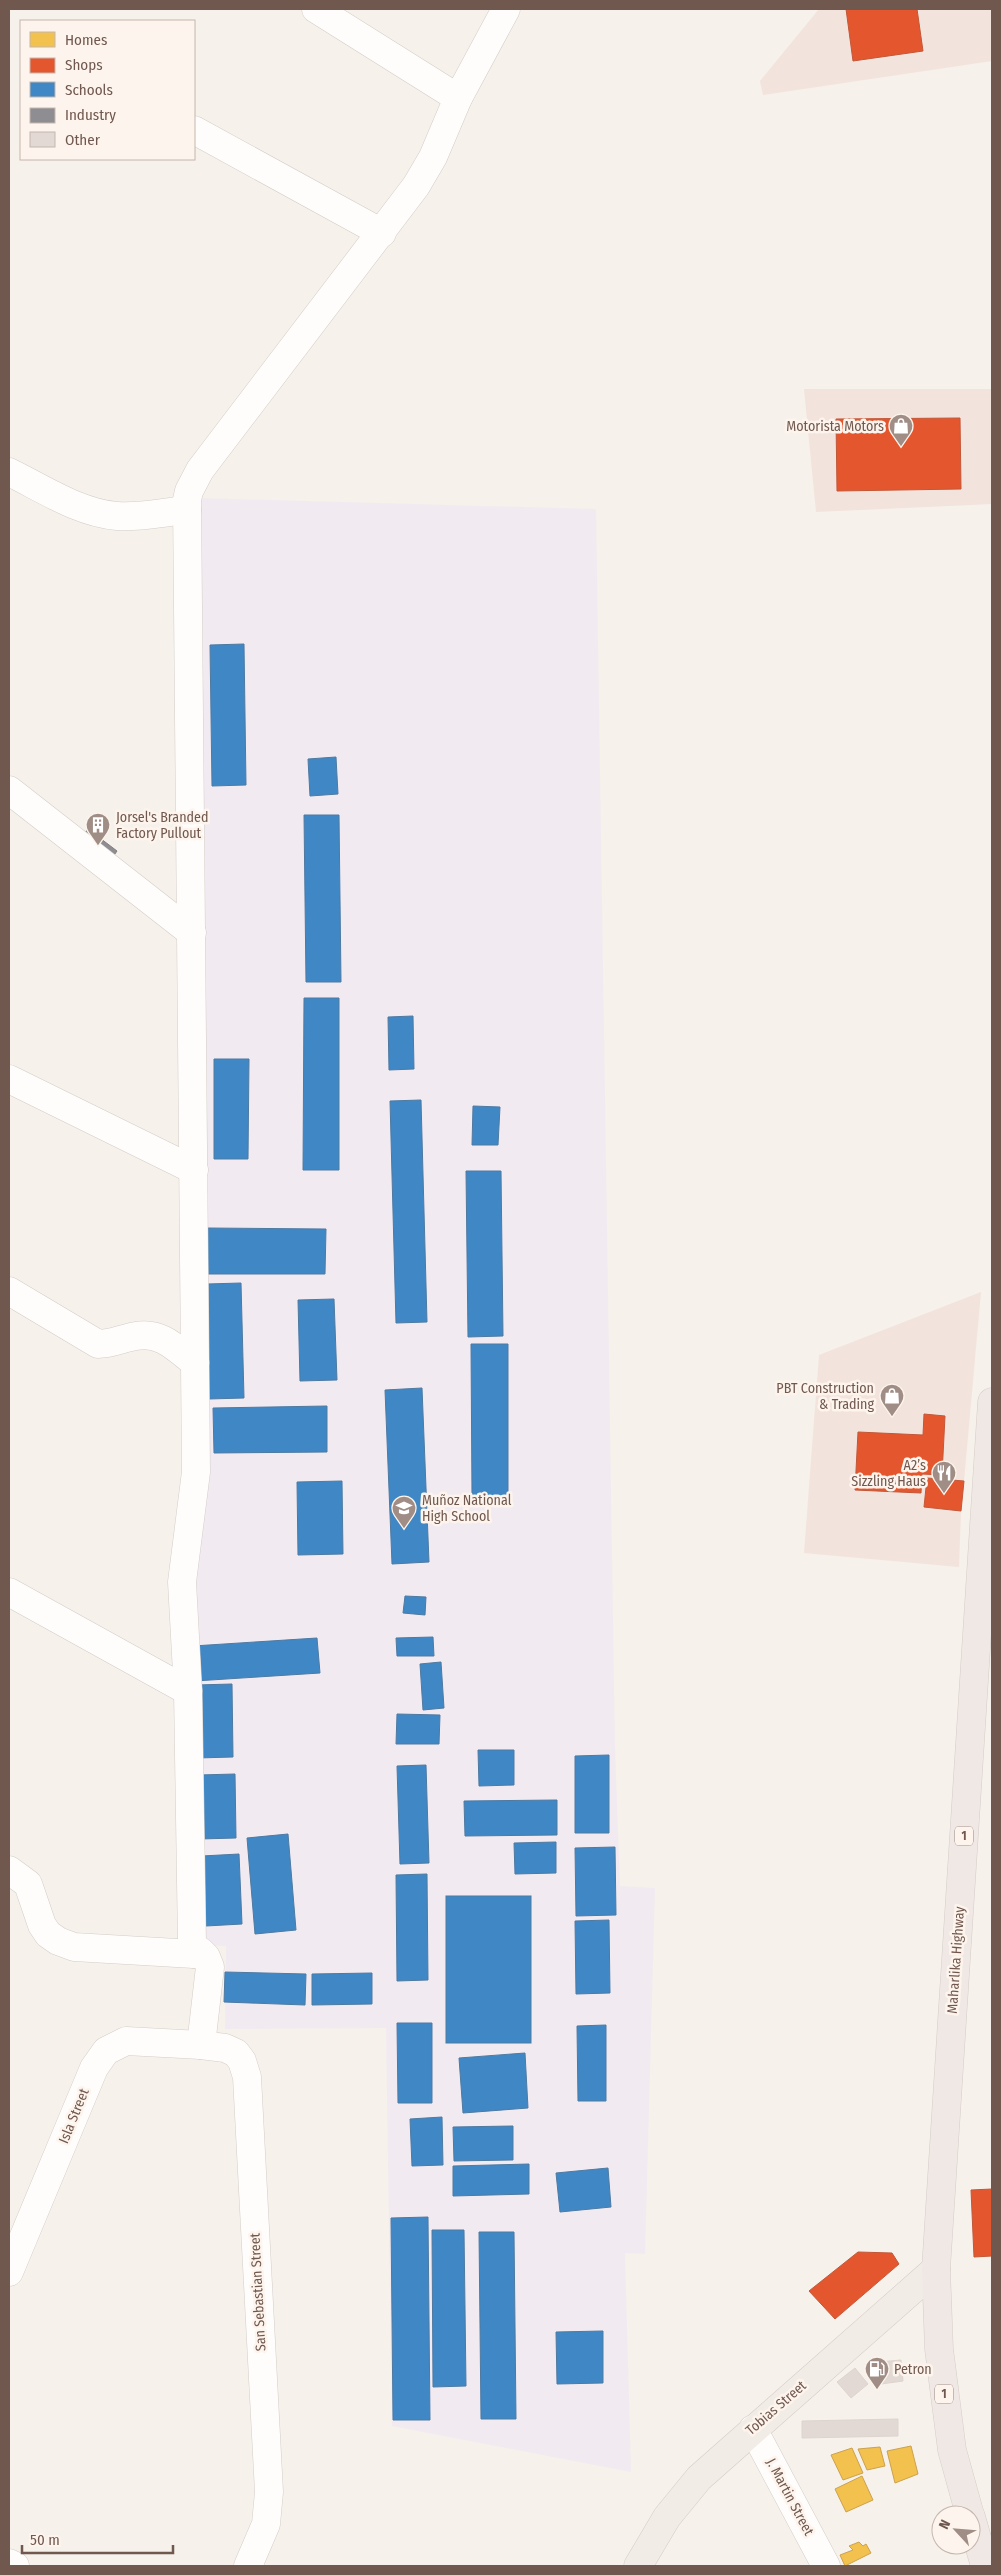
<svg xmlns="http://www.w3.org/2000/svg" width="1001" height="2575" font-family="'Fira Sans Condensed',sans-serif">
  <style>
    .commercial { fill: #f3e3dd }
    .education { fill: #f2eaf1 }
    .homes { fill: #f2c14e; stroke: #cba24e }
    .shops { fill: #e4572e; stroke: #c25738 }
    .schools { fill: #3f88c5; stroke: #4e7aa2 }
    .industry { fill: #8d8d92; stroke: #857d7e }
    .building { fill: #e2d9d4; stroke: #ded4ce }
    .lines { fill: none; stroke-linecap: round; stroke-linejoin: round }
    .minor-casing { stroke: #d3cdc7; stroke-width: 29 }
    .major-casing { stroke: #d4ccc7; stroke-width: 29 }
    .highway-casing { stroke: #d4ccc7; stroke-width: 29 }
    .minor { stroke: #fefdfc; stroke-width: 28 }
    .major { stroke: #f1ece6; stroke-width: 28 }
    .highway { stroke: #f0e8e5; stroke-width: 28 }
    .labels { text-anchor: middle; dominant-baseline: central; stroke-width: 5; stroke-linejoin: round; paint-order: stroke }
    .shield { fill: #fdf5ed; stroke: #9b877e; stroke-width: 1 }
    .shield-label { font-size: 12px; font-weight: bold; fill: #71584f }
    .poi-label { font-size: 14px; fill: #71584f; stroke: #fdf5ed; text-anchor: end }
    .street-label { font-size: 14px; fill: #71584f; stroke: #fdf5ed }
  </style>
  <rect width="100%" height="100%" fill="#f6f1eb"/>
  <g class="commercial">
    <path d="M819 9H992V61L763 95 760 81Z"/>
    <path d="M804 389H992V504L816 512Z"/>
    <path d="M981 1292 964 1481 927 1478 924 1507 961 1511 959 1567 804 1553 819 1355Z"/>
  </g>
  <path class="education" d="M197 498 596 509 615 1749 620 1886 655 1888 645 2254 625 2253 631 2472 392 2426 386 2028 225 2029 226 1946 200 1945 188 1581Z"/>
  <g class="homes">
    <path d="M911 2446 918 2474 895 2483 887 2451Z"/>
    <path d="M880 2447 885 2466 867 2470 858 2449Z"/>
    <path d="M852 2448 863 2473 843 2480 831 2455Z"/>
    <path d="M862 2476 873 2500 846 2512 835 2489Z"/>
    <path d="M859 2542 863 2546 866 2544 871 2553 845 2566 840 2555 853 2550 849 2546Z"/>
  </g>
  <g class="shops">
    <path d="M846 9H917L923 51 853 61Z"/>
    <path d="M960 418 961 489 837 491 836 419Z"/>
    <path d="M924 1414 945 1416 942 1475 922 1474 921 1493 855 1490 858 1432 923 1435Z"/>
    <path d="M927 1478 964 1481 961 1511 924 1507Z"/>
    <path d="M992 2189V2256L974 2257 971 2190Z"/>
    <path d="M858 2252 892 2253 899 2264 835 2319 809 2291Z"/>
  </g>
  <g class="schools">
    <path d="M244 644 246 785 212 786 210 645Z"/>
    <path d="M336 757 338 794 310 796 308 759Z"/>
    <path d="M304 815H339L341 982H306Z"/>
    <path d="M304 998H339V1170H303Z"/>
    <path d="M413 1016 414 1069 389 1070 388 1017Z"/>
    <path d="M214 1059H249L248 1159H214Z"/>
    <path d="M421 1100 427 1322 396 1323 390 1101Z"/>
    <path d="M473 1106 500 1107 498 1145H472Z"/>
    <path d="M466 1171H501L503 1336 468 1337Z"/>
    <path d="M208 1228 326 1229 325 1274H207Z"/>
    <path d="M241 1283 244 1398 209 1399 207 1284Z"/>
    <path d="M334 1299 337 1380 300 1381 298 1300Z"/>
    <path d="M471 1344H508V1496H472Z"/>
    <path d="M422 1388 429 1562 392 1564 385 1390Z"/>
    <path d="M327 1406V1452L214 1453 213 1408Z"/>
    <path d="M342 1481 343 1554 298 1555 297 1482Z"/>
    <path d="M405 1596 426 1597 425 1615 403 1613Z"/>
    <path d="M433 1637 434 1656H397L396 1638Z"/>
    <path d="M317 1638 320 1673 195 1681 193 1646Z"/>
    <path d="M441 1662 444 1708 423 1710 420 1664Z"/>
    <path d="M232 1684 233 1757 197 1758 196 1685Z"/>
    <path d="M397 1714 440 1715 439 1744H396Z"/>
    <path d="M478 1750H514V1785L479 1786Z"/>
    <path d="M609 1755V1833H575V1756Z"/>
    <path d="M426 1765 429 1863 400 1864 397 1766Z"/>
    <path d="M235 1774 236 1838 200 1839 199 1775Z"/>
    <path d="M557 1800V1835L465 1836 464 1801Z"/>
    <path d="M288 1834 296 1930 255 1934 247 1838Z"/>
    <path d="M556 1842V1873L515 1874 514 1843Z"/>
    <path d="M615 1847 616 1915 576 1916 575 1848Z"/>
    <path d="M239 1854 242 1924 206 1926 202 1856Z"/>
    <path d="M427 1874 428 1980 397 1981 396 1875Z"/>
    <rect x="446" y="1896" width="85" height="147"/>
    <path d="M609 1920 610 1993 576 1994 575 1921Z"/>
    <path d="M225 1972 306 1974 305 2005 224 2002Z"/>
    <path d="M372 1973V2004L312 2005V1974Z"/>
    <path d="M397 2023H432V2103H398Z"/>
    <path d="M606 2025V2101H578L577 2026Z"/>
    <path d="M525 2053 528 2108 463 2113 459 2058Z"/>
    <path d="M442 2117 443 2165 412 2166 410 2119Z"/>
    <path d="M513 2126V2160L454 2161 453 2127Z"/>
    <path d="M529 2164V2194L453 2196V2166Z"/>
    <path d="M608 2168 611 2207 560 2212 556 2173Z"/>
    <path d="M428 2217 430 2420H393L391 2218Z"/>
    <path d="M432 2230H464L466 2386 433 2387Z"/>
    <path d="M479 2232H514L516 2419H481Z"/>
    <path d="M603 2331V2383L557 2384 556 2332Z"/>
  </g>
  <path class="industry" d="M88 829 117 851 108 864 78 842Z"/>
  <g class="building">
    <path d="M901 2360 903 2381 881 2384 879 2362Z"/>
    <path d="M855 2368 868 2384 851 2398 837 2382Z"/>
    <path d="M898 2419V2436L802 2438V2421Z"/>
  </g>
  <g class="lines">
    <defs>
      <g id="minor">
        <path d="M316 9 458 98"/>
        <path d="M194 130 382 233"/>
        <path d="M9 472C42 488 79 513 117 516 139 518 164 512 187 510"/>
        <path d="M9 790 192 933"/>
        <path d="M9 1079 194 1170"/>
        <path d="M9 1291 98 1344C112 1344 123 1338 136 1336 161 1331 177 1349 195 1363"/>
        <path d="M9 1592 188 1691"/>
        <path d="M9 1870 28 1884 42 1925 48 1934 58 1941 74 1947 194 1954"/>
        <path d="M201 2045 210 1967 206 1957 200 1951 194 1954 192 1944 188 1691 182 1582 196 1472 187 500 189 491 200 470 416 186 433 157 458 98 506 9"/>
        <path d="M9 2272 94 2068 106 2051 126 2041 201 2045 225 2048 236 2053 242 2061 247 2077 269 2492 266 2524 248 2566"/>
        <path d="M753 2429 826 2566"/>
        <path d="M9 2563 15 2566"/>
      </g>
      <path id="major" d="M638 2566 667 2517 699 2478 936 2269"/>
      <g id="highway">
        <path d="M970 2515 952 2450 939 2349 936 2269 992 1402"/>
        <path d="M971 2517 985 2566"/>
      </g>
    </defs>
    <use href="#minor" class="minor-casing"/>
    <use href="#major" class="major-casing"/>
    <use href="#highway" class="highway-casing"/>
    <use href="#minor" class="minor"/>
    <use href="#major" class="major"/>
    <use href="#highway" class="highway"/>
  </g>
  <defs>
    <symbol id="shop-pin" viewBox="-11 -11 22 30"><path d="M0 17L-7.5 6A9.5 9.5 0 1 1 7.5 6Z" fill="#a08e86" stroke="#fdf5ed"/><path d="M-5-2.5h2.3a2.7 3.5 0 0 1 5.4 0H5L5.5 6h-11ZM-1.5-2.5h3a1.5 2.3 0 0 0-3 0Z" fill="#fff"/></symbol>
    <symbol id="building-pin" viewBox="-11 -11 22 30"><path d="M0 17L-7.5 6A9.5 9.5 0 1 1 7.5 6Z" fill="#a08e86" stroke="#fdf5ed"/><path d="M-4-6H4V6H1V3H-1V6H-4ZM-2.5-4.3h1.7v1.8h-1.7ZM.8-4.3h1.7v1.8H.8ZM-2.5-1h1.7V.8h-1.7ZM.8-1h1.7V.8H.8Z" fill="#fff"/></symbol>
    <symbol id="restaurant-pin" viewBox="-11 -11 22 30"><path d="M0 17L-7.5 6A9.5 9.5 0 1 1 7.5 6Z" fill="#a08e86" stroke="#fdf5ed"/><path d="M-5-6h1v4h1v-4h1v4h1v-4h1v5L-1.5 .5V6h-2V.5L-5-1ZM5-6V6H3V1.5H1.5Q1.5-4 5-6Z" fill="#fff"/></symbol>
    <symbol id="school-pin" viewBox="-11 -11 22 30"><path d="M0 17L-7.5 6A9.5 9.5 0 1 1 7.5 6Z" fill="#a08e86" stroke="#fdf5ed"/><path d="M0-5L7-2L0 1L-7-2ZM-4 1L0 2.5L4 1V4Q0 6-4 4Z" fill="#fff"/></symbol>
    <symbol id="fuel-pin" viewBox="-11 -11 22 30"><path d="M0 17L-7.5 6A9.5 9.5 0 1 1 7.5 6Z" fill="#a08e86" stroke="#fdf5ed"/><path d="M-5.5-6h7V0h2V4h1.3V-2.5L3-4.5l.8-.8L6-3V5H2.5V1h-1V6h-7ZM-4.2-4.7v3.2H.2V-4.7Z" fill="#fff"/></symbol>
  </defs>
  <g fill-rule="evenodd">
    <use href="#shop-pin" x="887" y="412" width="28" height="38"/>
    <use href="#building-pin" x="84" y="811" width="28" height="38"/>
    <use href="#shop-pin" x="878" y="1382" width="28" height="38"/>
    <use href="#restaurant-pin" x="930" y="1459" width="28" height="38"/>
    <use href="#school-pin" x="390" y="1494" width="28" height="38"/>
    <use href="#fuel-pin" x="863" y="2355" width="28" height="38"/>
  </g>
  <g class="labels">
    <g class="shield">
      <rect x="955" y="1826.5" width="18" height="19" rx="4"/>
      <rect x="935" y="2384.5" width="18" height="19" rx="4"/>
    </g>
    <g class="shield-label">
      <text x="964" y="1836">1</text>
      <text x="944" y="2394">1</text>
    </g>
    <g class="poi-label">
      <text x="884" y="426">Motorista Motors</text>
      <text x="116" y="817" text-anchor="start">Jorsel's Branded<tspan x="116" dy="16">Factory Pullout</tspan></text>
      <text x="874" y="1388">PBT Construction<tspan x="874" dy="16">&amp; Trading</tspan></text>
      <text x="926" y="1465">A2’s<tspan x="926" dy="16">Sizzling Haus</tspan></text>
      <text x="422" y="1500" text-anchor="start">Muñoz National<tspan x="422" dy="16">High School</tspan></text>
      <text x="894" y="2369" text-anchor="start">Petron</text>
    </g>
    <g class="street-label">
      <text transform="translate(956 1960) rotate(-86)">Maharlika Highway</text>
      <text transform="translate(74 2116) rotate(-68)">Isla Street</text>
      <text transform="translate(258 2292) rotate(-93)">San Sebastian Street</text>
      <text transform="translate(776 2408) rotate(-41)">Tobias Street</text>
      <text transform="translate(790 2497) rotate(62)">J. Martin Street</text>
    </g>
  </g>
  <rect width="1001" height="2575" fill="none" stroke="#71584f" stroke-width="20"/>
  <rect x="20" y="20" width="175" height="140" fill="#fdf5ed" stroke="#c5b6ae"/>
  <rect x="30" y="32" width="25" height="15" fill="#f2c14e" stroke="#c5b6ae"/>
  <text x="65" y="45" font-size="15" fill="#71584f">Homes</text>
  <rect x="30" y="58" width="25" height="15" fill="#e4572e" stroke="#c5b6ae"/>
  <text x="65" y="70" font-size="15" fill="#71584f">Shops</text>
  <rect x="30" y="82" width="25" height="15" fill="#3f88c5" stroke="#c5b6ae"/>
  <text x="65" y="95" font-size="15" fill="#71584f">Schools</text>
  <rect x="30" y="108" width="25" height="15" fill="#8d8d92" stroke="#c5b6ae"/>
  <text x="65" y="120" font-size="15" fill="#71584f">Industry</text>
  <rect x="30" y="132" width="25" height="15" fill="#e2d9d4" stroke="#c5b6ae"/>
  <text x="65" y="145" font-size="15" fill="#71584f">Other</text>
  <g transform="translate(956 2530) rotate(296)"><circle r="24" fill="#fdf5ed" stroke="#c5b6ae"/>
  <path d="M0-4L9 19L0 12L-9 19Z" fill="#a08e86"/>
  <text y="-8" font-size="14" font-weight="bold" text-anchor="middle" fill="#71584f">N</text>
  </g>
  <path d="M22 2545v8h151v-8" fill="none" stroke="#71584f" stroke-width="2.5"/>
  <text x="30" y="2545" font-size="15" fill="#71584f" stroke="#fdf5ed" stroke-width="4" paint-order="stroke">50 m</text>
</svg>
